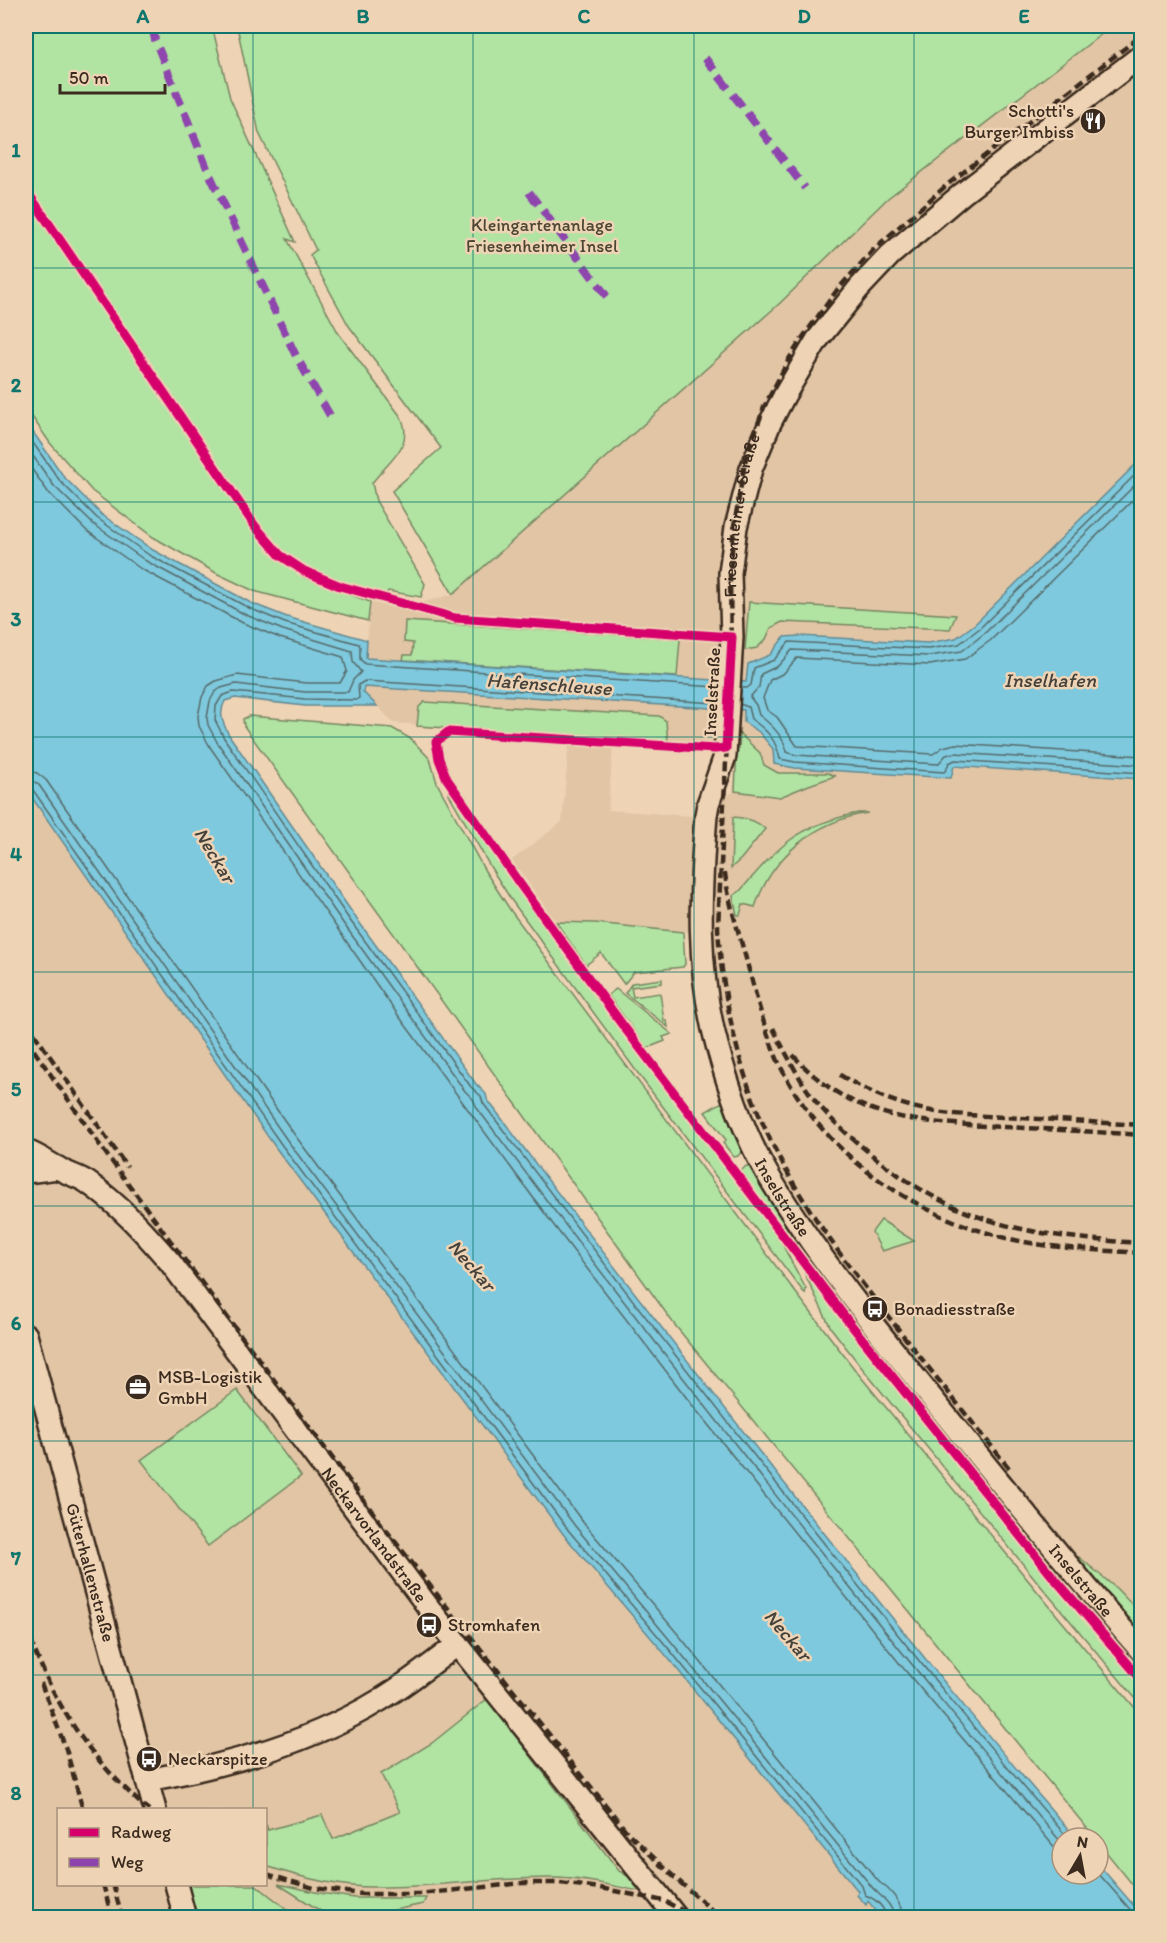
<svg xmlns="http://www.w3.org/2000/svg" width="1167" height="1943" font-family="Itim,sans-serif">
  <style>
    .built { fill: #e1c5a5; fill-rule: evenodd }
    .green { fill: #b1e3a3; stroke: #768660; stroke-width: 1.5 }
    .water { fill: #7ec9dd; stroke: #638991; stroke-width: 1.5 }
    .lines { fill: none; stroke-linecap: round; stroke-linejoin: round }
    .shore { stroke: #566a6a; stroke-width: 1.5 }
    .minor-casing { stroke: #3b2a1e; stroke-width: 26 }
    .minor { stroke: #eed3b5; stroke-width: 21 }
    .rail { stroke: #3b2a1e; stroke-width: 4.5; stroke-dasharray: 9 4.5; stroke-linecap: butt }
    .quiet { stroke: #8e44ad; stroke-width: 8; stroke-dasharray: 15 8; stroke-linecap: butt }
    .cycleway-casing { stroke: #eed3b5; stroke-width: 13 }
    .cycleway { stroke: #d6006c; stroke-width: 9 }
    .grid { fill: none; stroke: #0f766e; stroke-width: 1.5; stroke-opacity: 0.55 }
    .labels { text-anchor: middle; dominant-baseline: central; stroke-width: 5; stroke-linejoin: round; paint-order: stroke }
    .poi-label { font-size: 18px; fill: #3b2a1e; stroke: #eed3b5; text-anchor: start }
    .park-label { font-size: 18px; fill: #4d4632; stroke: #eed3b5 }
    .street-label { font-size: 18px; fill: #3b2a1e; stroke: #eed3b5 }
    .water-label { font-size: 20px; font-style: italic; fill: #45423b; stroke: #eed3b5 }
    .neatline { fill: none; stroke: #0f766e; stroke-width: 2 }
    .grid-label { font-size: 20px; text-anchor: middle; font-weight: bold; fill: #0f766e }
  </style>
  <rect width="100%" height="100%" fill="#eed3b5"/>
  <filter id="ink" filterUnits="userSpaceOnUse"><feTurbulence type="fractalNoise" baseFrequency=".0167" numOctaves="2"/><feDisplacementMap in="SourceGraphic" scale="12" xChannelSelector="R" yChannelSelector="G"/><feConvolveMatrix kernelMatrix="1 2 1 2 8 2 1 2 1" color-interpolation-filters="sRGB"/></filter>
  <g filter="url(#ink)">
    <g class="built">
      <path d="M1112 26H1141V459L975 624 956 638 928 643 800 636 784 637 770 655 748 664 746 682 366 658 370 602 398 609 454 594 779 304 888 198Z"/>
      <path d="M364 687 745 710 744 722 759 732 773 749 951 778 953 766 1141 779V1635L1041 1517 826 1247 800 1208 744 1093 726 1034 715 971 711 934 595 923 556 922 512 860 562 822 569 743 613 746 608 810 691 816 720 802 733 792 736 749 699 743 394 723 363 692Z"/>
      <path d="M26 789 276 1148 564 1535 883 1917H26ZM58 1810H266V1884H58Z"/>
    </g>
    <g class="green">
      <path d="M26 26H212L230 98 295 242 287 239 339 334 401 417C415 447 388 461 372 483L376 501 425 584 421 597 388 591 386 594 368 590 304 571 284 558 303 577 370 602 368 621 254 591 218 574 153 537 92 491 50 443 26 408Z"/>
      <path d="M237 26H1112L888 198 779 304 453 594 392 491 441 448 349 326 310 255 316 250 259 133Z"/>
      <path d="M749 602 956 615 950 629 782 622 771 628 766 639 757 648 745 650Z"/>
      <path d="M405 621 680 639 677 677 403 660 404 655H412L413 643 404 642Z"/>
      <path d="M424 702 659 716 666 721 668 742 417 726 419 707Z"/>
      <path d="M249 716 392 728 411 739 430 759 437 783 485 871 511 911 793 1289 856 1371 1060 1619 1141 1715V1895L1098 1842V1838H1095L674 1324 244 726 243 719Z"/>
      <path d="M740 734 760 753 764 765 778 773H828L835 776 809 785 780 797 735 791 737 748H739Z"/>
      <path d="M449 788 633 1044 773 1227 806 1289 805 1294 645 1083 512 901 491 868 449 794Z"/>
      <path d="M858 813H868C815 821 772 856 755 907L743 904 740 915H737L733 896 740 891C780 845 796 826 858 813Z"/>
      <path d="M733 817C745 818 756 820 765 829L741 859 731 868Z"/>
      <path d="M556 922 595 923 683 932 685 964 683 967 634 972 624 984 601 953 586 965Z"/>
      <path d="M662 979V983L631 987 633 997 660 993 664 1021H667L668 1027 625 993 632 983Z"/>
      <path d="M616 989 672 1034 663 1037 665 1041 647 1048 608 995Z"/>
      <path d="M722 1102 742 1151 738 1156 734 1157 723 1143 726 1140 705 1112Z"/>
      <path d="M746 1166 755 1168 806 1252 834 1291 831 1294 740 1176V1172Z"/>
      <path d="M881 1220 914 1241 882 1251 872 1232Z"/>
      <path d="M800 1261C908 1406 1024 1546 1141 1684V1705L1045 1591 862 1368 831 1328 799 1262Z"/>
      <path d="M871 1338 1055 1564 1141 1668V1676L1051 1568 867 1341Z"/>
      <path d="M237 1390 301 1476 208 1546 141 1460Z"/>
      <path d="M1079 1557 1117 1589 1141 1614V1632H1136L1077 1564V1558Z"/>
      <path d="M487 1699 619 1871 631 1878 640 1891C612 1886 583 1878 555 1878 494 1877 433 1888 373 1887 337 1887 299 1877 266 1866V1824L268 1830 322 1815 333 1839 400 1812 381 1774 432 1743Z"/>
      <path d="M278 1884 320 1893 355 1898H426L423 1904 390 1911 379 1917H330Z"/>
      <path d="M188 1885H256L297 1917H197Z"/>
    </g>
    <path class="water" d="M26 422 64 477 101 514 153 550 251 603 287 617 367 640 366 658 746 682 748 664 770 655 784 637 800 636 928 643 956 638 975 624 1141 459V779L954 766 951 778 795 768 774 764 773 749 759 732 744 722V710L364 687 363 692 377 706H305L235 698 225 701C218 714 223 723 229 735L354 915 476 1084 486 1094 487 1099C598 1248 712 1393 828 1538 909 1639 990 1740 1076 1838H1062V1874H1098V1864L1141 1914V1917L882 1918 868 1901 866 1905 857 1895 858 1891 664 1653 564 1535 276 1148 26 789Z"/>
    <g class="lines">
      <g class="shore">
        <path d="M26 433 60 481 97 518 149 555 249 608 285 623 359 644 360 647V659L365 664 717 687"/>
        <path d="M26 446 54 486 92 523 146 561 246 615 283 630 352 651 353 662 361 672 353 680 348 692H305L236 684 221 688 215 692 210 701 207 718 208 725 217 742 343 923 465 1091 473 1099 477 1108C589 1258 704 1406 821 1552 900 1650 979 1748 1062 1843"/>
        <path d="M26 461 48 492 86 530 141 569 243 623 280 638 343 657 347 671 340 683H306L237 675 216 681 208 686 202 697 198 716 199 726 210 747 398 1015 552 1223 689 1401 904 1669 1062 1856"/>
        <path d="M1142 478 985 633 962 651 929 656 792 650 778 666 761 674 759 687 750 697 756 705 759 715C771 724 784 737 787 752L796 755 938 764 946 755 955 753 1142 765"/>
        <path d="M1142 491 991 640 965 659 930 665 797 658 784 673 770 680 763 698 767 710 777 717 797 746 933 754 943 747 955 744 1142 756"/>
        <path d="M741 688H747L751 685 754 668 774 660 789 642 929 649 959 644 980 628 1142 468"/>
        <path d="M716 703 365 681 358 685 359 698 356 700 305 699 233 692 222 696 216 706 215 720 224 738 349 919 471 1087 481 1096 483 1103C595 1253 710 1401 827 1547 906 1645 985 1743 1068 1838"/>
        <path d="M740 704 748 707 751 719C767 730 776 739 780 759L795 762 944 772 946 770 949 763 955 760 1142 773"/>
        <path d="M26 770 37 773 46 780 294 1134 582 1521 682 1639 879 1882C891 1890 902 1903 903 1918"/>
        <path d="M26 779 33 781 39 785 287 1140 575 1526 674 1645 868 1882C875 1894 893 1901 894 1918"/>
        <path d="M26 787 33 790 281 1144 569 1531 669 1649 862 1886 865 1895C874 1898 885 1906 886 1918"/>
        <path d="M1098 1873 1135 1915 1142 1917"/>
      </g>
      <defs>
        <g id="minor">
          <path id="s1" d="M1142 55 962 194 890 255 859 288 817 340 784 396 770 423 751 469 736 527 730 573 732 637 725 756 708 804 706 815C700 892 696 969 717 1045 727 1082 740 1121 757 1155 773 1186 792 1214 812 1243 851 1298 893 1350 935 1402 1003 1487 1071 1570 1142 1652"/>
          <path id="s2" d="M26 1151C38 1155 46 1162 58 1168 67 1174 78 1176 87 1182 119 1204 145 1233 170 1262L435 1616 677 1918"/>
          <path d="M26 1172 58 1168"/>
          <path id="s3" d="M26 1335 155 1810"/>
          <path d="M147 1780C227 1766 310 1743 380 1700 408 1683 432 1664 458 1644"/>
          <path d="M176 1884 185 1918"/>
        </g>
      </defs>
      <use href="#minor" class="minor-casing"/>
      <use href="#minor" class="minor"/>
      <g class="rail">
        <path d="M725 873C729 907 741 938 749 970 759 1006 768 1044 786 1077 832 1162 923 1220 1015 1240 1056 1249 1100 1250 1142 1253"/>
        <path d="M26 1022 127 1167"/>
        <path d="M773 1028C783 1048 794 1069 806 1088 822 1112 844 1132 866 1150 954 1224 1030 1237 1142 1243"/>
        <path d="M26 1039 104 1151 178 1251 386 1530 447 1607 628 1833 674 1877 721 1918"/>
        <path d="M793 1055C854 1123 920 1122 1004 1127 1050 1129 1096 1132 1142 1135"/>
        <path d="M840 1075C876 1097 911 1110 952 1114L1142 1125"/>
        <path id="s4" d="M1009 1468C972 1422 935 1376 899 1330 848 1266 797 1201 764 1126 738 1069 721 989 718 927L731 658 730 573 734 526 745 462 764 407 789 359 803 337 837 290 875 248 948 184 1142 35"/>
        <path d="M26 1627C46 1685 75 1738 118 1781 128 1791 138 1802 149 1810"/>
        <path d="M41 1683 66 1749 83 1810"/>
        <path d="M266 1874 314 1888 362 1894H419L523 1883H560L600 1888 664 1901 697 1918"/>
        <path d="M103 1884 112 1918"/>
        <path d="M113 1884 122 1918"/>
      </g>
      <g class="quiet">
        <path d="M152 26 155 40 209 173 296 356 332 419"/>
        <path d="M705 58 805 188"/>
        <path d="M529 192 608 298"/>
      </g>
      <defs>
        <path id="cycleway" d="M26 190 255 526 280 555 304 571 340 586 455 618 732 637 726 748 715 749 448 732 436 742 439 759 447 779 517 880 621 1023 848 1321 1049 1572 1142 1680"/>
      </defs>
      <use href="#cycleway" class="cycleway-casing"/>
      <use href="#cycleway" class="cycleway"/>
    </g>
  </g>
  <path class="grid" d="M253 26V1810M473 26V1918M694 26V1918M914 26V1918M26 268H1142M26 502H1142M26 737H1142M26 972H1142M26 1206H1142M26 1441H1142M26 1675H1142M253 1884V1918"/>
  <defs>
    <symbol id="restaurant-disc" viewBox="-11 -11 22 22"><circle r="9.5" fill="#3b2a1e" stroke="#eed3b5"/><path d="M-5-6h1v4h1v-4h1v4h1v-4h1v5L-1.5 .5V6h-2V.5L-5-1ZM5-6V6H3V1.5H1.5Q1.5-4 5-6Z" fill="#fff"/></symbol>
    <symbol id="bus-disc" viewBox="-11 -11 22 22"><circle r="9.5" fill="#3b2a1e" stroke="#eed3b5"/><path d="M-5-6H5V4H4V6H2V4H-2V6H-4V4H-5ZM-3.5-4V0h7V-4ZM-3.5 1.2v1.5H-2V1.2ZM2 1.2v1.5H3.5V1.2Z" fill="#fff"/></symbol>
    <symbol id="office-disc" viewBox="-11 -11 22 22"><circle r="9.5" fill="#3b2a1e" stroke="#eed3b5"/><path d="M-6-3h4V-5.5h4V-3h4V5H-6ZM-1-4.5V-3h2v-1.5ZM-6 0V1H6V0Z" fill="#fff"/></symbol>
  </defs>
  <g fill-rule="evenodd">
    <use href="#restaurant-disc" x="1078" y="106" width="30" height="30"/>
    <use href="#bus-disc" x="860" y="1294" width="30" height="30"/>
    <use href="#office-disc" x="123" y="1372" width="30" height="30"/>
    <use href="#bus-disc" x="414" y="1610" width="30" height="30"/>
    <use href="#bus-disc" x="134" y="1744" width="30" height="30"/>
  </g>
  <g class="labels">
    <g class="poi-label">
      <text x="1074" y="111" text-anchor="end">Schotti's<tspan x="1074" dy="21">Burger Imbiss</tspan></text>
      <text x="894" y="1309">Bonadiesstraße</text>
      <text x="158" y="1377">MSB-Logistik<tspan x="158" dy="21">GmbH</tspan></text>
      <text x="448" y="1625">Stromhafen</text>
      <text x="168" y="1759">Neckarspitze</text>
    </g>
    <g class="park-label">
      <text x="542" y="225">Kleingartenanlage<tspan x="542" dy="21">Friesenheimer Insel</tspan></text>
    </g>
    <g class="street-label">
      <text stroke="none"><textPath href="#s4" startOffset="1040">Friesenheimer Straße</textPath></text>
      <text transform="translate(712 692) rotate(-87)">Inselstraße</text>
      <text stroke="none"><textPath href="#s1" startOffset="1329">Inselstraße</textPath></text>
      <text stroke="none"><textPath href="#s2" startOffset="525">Neckarvorlandstraße</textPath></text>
      <text stroke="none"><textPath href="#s3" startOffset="246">Güterhallenstraße</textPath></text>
      <text stroke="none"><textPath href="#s1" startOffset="1815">Inselstraße</textPath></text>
    </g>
    <g class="water-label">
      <text x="1050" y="680">Inselhafen</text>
      <text transform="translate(549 684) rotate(4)">Hafenschleuse</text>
      <text transform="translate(215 855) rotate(59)">Neckar</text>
      <text transform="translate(472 1265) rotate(49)">Neckar</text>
      <text transform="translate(788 1635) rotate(49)">Neckar</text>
    </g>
  </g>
  <rect width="1167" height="1943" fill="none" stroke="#eed3b5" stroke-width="66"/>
  <rect x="57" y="1808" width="210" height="78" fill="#eed3b5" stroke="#a68f79" stroke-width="1.5"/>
  <rect x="69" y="1828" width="30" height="9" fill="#d6006c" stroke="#a68f79" stroke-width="1.5"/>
  <text x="111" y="1838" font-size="18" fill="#3b2a1e">Radweg</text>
  <rect x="69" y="1858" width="30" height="9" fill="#8e44ad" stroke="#a68f79" stroke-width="1.5"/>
  <text x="111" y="1868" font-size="18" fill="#3b2a1e">Weg</text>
  <g transform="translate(1080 1856) rotate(10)"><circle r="28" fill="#eed3b5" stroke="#a68f79" stroke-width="1.5"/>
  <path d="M0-4.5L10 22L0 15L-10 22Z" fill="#3b2a1e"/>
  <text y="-9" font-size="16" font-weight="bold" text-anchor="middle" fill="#3b2a1e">N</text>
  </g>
  <path d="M60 84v9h105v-9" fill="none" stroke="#3b2a1e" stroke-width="3"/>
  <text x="69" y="84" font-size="18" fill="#3b2a1e" stroke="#eed3b5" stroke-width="4.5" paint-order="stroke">50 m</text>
  <rect x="33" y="33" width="1101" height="1877" class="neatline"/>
  <g class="grid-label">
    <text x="143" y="23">A</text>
    <text x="363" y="23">B</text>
    <text x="584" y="23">C</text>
    <text x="804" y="23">D</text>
    <text x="1024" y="23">E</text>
    <text x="16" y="157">1</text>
    <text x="16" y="392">2</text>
    <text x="16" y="626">3</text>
    <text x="16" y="861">4</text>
    <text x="16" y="1096">5</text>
    <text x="16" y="1330">6</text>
    <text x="16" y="1565">7</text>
    <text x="16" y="1800">8</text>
  </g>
</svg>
